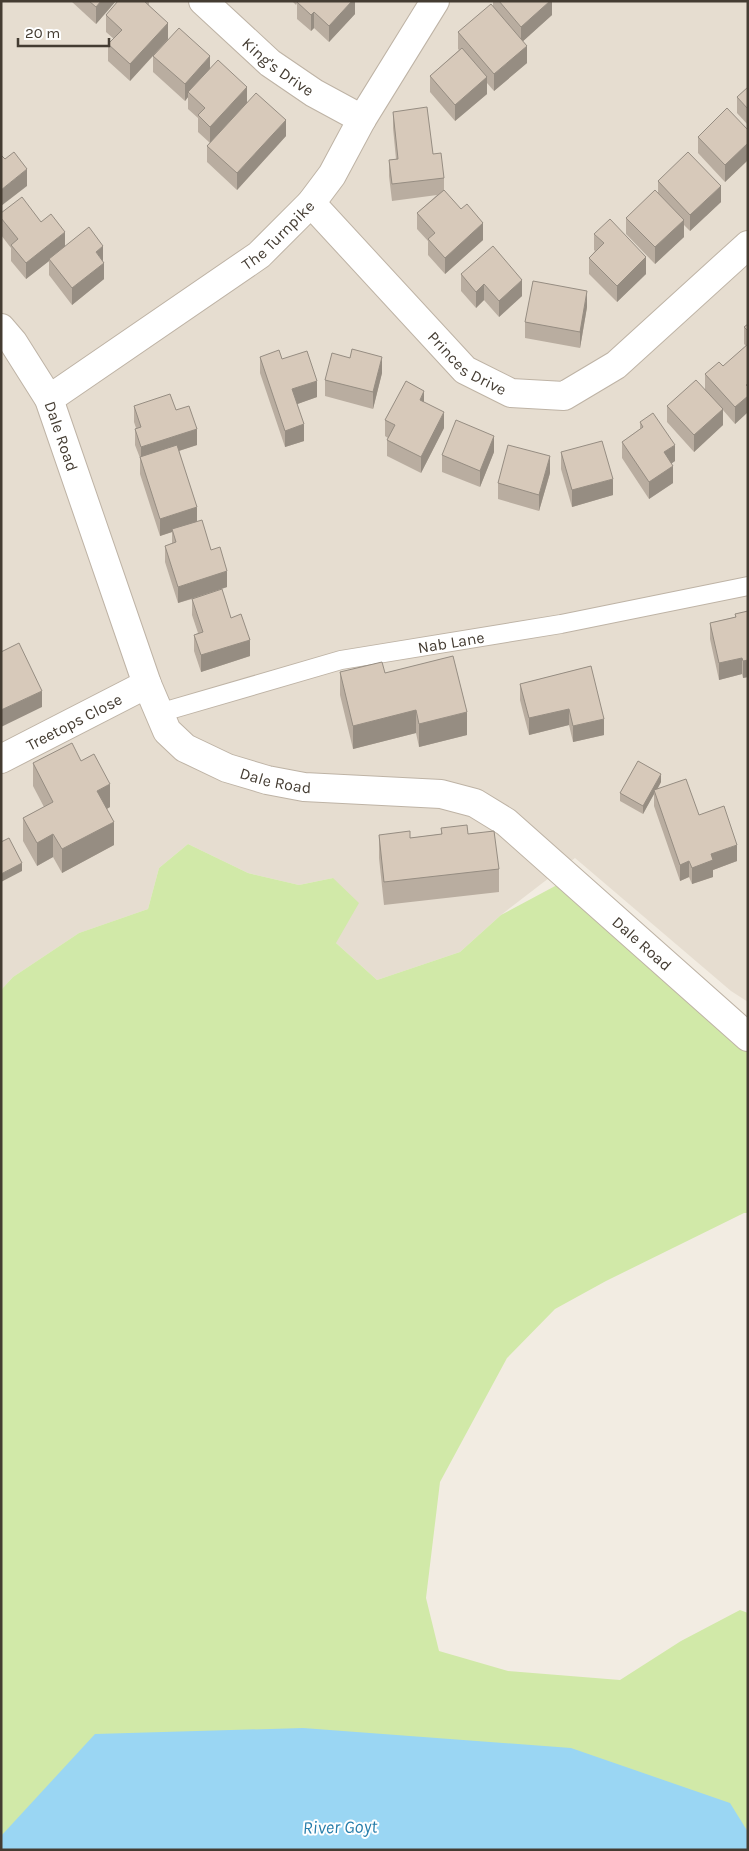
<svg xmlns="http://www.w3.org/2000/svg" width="749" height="1851" font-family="Karla,sans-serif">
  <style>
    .residential { fill: #e6ddd0 }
    .green { fill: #d1e9a8 }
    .water { fill: #9ad6f3 }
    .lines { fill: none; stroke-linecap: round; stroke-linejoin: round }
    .lane-casing { stroke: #beb3a5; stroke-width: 20 }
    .street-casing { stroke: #beb3a5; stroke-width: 30 }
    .lane { stroke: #fff; stroke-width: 18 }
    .street { stroke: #fff; stroke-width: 28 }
    .wall { fill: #b9ada0 }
    .shaded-wall { fill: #968d82 }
    .building { fill: #d7c9ba; stroke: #968d82 }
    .labels { text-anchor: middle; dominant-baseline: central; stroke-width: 4; stroke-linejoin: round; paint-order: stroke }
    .street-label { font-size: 16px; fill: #443c32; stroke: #fff }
    .water-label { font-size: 18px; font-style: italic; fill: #277eab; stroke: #fff }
  </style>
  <rect width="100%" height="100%" fill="#f2ece2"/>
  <path class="residential" d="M1 1H748V1002L731 991 575 858 501 915 460 952 377 980 336 943 333 878 299 885 248 873 188 844 159 868 148 909 79 933 13 977 1 990Z"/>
  <path class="green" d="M188 844 248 873 299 885 333 878 359 903 336 943 377 980 460 952 501 915 557 885 748 1037V1213H744L606 1281 555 1309 507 1358 440 1482 426 1598 439 1651 508 1671 620 1680 681 1641 740 1610 748 1613V1850H1V990L13 977 79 933 148 909 159 868Z"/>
  <path class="water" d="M303 1728 571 1748 730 1803 748 1832V1850H1V1836L95 1734Z"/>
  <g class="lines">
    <defs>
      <g id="lane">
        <path id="s1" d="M159 713 341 660 561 624 748 586"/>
      </g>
      <g id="street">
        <path id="s2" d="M203 1 270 63 314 93 362 119"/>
        <path id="s3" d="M311 203 465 370 511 393 564 396 616 365 748 245"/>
        <path id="s4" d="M1 328 13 342 49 399 147 684 167 731 185 748 227 768 267 780 304 787 441 794 475 803 506 822 748 1037"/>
        <path id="s5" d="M49 399 259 255 311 203 332 175 362 119 435 1"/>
        <path id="s6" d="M1 759 147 684"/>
      </g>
    </defs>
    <use href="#lane" class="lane-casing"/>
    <use href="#street" class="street-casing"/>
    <use href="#lane" class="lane"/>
    <use href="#street" class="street"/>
  </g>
  <g class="wall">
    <path d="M71 1H116L96 24Z"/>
    <path d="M149 1V5L168 39 210 69 286 136 237 190 207 162V146L210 143 198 132V118L188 109V97L185 101 153 72V56L130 81 108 61V44L114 39 106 32V15Z"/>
    <path d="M292 1H355V14L329 42 314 28 311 31 297 19V3L296 5Z"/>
    <path d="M493 1H552V15L523 41 527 63 494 91 487 83V94L455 121 430 92V76L459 50 458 49V32L493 6Z"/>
    <path d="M748 87V125L737 113V97Z"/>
    <path d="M393 112 433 154 444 178V190L483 240 445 274 428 255V241L417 229V213L437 195 392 201 389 176V160L396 159 393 128Z"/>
    <path d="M748 130V160L725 182 698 153V137Z"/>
    <path d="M658 181 721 202 690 231 684 225V237L655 264 626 234V218L658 193Z"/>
    <path d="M1 213 41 222 65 246 103 262 104 279 72 305 49 275V261L26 279 11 261V248L1 235Z"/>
    <path d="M594 234 646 274 617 302 589 274V258L595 251 594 250Z"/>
    <path d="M461 274 522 296 499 317 484 300 476 308 461 291Z"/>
    <path d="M587 307 580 348 525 338V322Z"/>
    <path d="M748 324V412L735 424 723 410V425L694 452 667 422V406L705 389V374L723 366 746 346 744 344V327Z"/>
    <path d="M260 357 282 359 317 397 297 404 304 441 285 447 260 373Z"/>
    <path d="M350 358 382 373 373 409 325 396V380Z"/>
    <path d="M424 402 444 428 421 473 387 456V440L388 438 385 436V420Z"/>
    <path d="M134 406 176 410 197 445 179 451 197 522 211 550 227 587 213 592 231 618 250 656 201 672 194 651V635L198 633 192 615V599L178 603 165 562V546L172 543V532L160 536 140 474V458L135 445V429L136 428 134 422Z"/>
    <path d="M640 422 675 461 671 463 673 483 649 499 622 458V442L640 429Z"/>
    <path d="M494 452 480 487 442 472V455Z"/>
    <path d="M561 452 613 495 572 507 561 469Z"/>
    <path d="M550 473 539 511 498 499V483Z"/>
    <path d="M748 611V677L743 678 742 674 719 680 710 639V623L735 617V614Z"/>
    <path d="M591 666 604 735 573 742 569 725 529 735 520 700V684Z"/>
    <path d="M340 672 385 673 467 735 419 747 416 733 353 749 340 695Z"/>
    <path d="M81 761 110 807 107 809 114 845 62 873 53 857 37 866 23 841V818L44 807 33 786V763Z"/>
    <path d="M661 782 658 788 699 815 737 861 713 870V877L692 884 689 877 680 881 654 806V794L643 814 620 801V793Z"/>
    <path d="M441 828 468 834 499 869V892L384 905 379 858V835L410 838 441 834Z"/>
  </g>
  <g class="shaded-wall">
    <path d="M101 1H116L96 24V7Z"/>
    <path d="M352 1H355V14L329 42V26Z"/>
    <path d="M550 1H552V15L521 43V27Z"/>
    <path d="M314 12V28L311 31V15Z"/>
    <path d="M168 23V39L130 81V64Z"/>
    <path d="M527 46V63L494 91V74Z"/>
    <path d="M210 56V73L188 92V97L185 101V84Z"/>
    <path d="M487 77V94L455 121V105Z"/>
    <path d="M247 87V103L210 143V127Z"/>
    <path d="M286 120V136L237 190V173Z"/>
    <path d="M748 143V160L725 182V165Z"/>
    <path d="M27 169V186L1 206V190Z"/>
    <path d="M721 186V202L690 231V215Z"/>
    <path d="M684 220V237L655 264V247Z"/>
    <path d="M483 223V240L445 274V258Z"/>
    <path d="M65 232V248L49 259V261L26 279V263Z"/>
    <path d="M103 246V262L96 252Z"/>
    <path d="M646 257V274L617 302V286Z"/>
    <path d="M104 263V279L72 305V288Z"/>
    <path d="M522 280V296L499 317V301Z"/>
    <path d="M484 284V300L476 308V292Z"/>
    <path d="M587 291V307L580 348V332Z"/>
    <path d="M382 357V373L373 409V392Z"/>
    <path d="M317 381V397L292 406V389Z"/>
    <path d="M748 384V412L735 424V407Z"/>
    <path d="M424 391V407L420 400Z"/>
    <path d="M723 409V425L694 452V435Z"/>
    <path d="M444 412V428L421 473V457Z"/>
    <path d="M304 424V441L285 447V431Z"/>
    <path d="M197 429V445L141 463V447Z"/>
    <path d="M494 436V452L480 487V471Z"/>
    <path d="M675 445V461L664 469V452Z"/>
    <path d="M550 456V473L539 511V495Z"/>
    <path d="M673 466V483L649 499V482Z"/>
    <path d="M613 479V495L572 507V490Z"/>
    <path d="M197 507V524L172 529V532L160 536V519Z"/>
    <path d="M227 571V587L178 603V587Z"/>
    <path d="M250 640V656L201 672V655Z"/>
    <path d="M742 658V674L719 680V663Z"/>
    <path d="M748 660V677L743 678V661Z"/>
    <path d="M42 691V707L1 727V710Z"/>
    <path d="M569 709V725L529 735V718Z"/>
    <path d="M416 710V733L353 749V726Z"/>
    <path d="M467 712V735L419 747V724Z"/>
    <path d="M604 719V735L573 742V726Z"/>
    <path d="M661 774V782L655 793 654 790V794L643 814V806Z"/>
    <path d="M110 784V807L97 814V791Z"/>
    <path d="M114 822V845L62 873V849Z"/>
    <path d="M53 834V857L37 866V843Z"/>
    <path d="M737 845V861L713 870V877L692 884V868L711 854Z"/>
    <path d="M689 861V877L680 881V865Z"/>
    <path d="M22 863V871L1 882V874Z"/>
  </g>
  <g class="building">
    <path d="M89 1H101L96 7Z"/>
    <path d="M118 1H144L168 23 130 64 108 44 122 30 106 15Z"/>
    <path d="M299 1H352L329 26 314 12 311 15 297 2Z"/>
    <path d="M499 1H550L521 27Z"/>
    <path d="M491 4 527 46 494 74 458 32Z"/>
    <path d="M179 28 210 56 185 84 153 56Z"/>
    <path d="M462 48 487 77 455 105 430 76Z"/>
    <path d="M218 60 247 87 210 127 198 115 205 108 188 92Z"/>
    <path d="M748 87V109L737 97Z"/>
    <path d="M256 93 286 120 237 173 207 146Z"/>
    <path d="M427 107 433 154 441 153 444 178 392 184 389 160 398 159 393 112Z"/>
    <path d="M727 108 748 130V143L725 165 698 137Z"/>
    <path d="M14 152 27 169 1 190V155L5 159Z"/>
    <path d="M688 152 721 186 690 215 658 181Z"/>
    <path d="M444 190 461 209 467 204 483 223 445 258 428 239 435 233 417 213Z"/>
    <path d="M655 190 684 220 655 247 626 218Z"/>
    <path d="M22 197 41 222 51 214 65 232 26 263 11 245 18 239 1 218V213Z"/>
    <path d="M610 219 646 257 617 286 589 258 604 243 594 234Z"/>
    <path d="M89 227 103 246 96 252 104 263 72 288 49 259Z"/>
    <path d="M493 246 522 280 499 301 484 284 476 292 461 274Z"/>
    <path d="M533 281 587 291 580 332 525 322Z"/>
    <path d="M748 324V331L744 327Z"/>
    <path d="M748 344V384L746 385 748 387V396L735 407 705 374 719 362 723 366Z"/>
    <path d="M352 349 382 357 373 392 325 380 332 353 350 358Z"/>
    <path d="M279 350 282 359 307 351 317 381 292 389 304 424 285 431 260 357Z"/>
    <path d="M696 380 723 409 694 435 667 406Z"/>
    <path d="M406 381 424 391 420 400 444 412 421 457 387 440 395 425 385 420Z"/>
    <path d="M170 394 176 410 189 406 197 429 141 447 135 429 141 427 134 406Z"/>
    <path d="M653 413 675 445 664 452 673 466 649 482 622 442 643 427 640 422Z"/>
    <path d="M456 420 494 436 480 471 442 455Z"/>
    <path d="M602 441 613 479 572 490 561 452Z"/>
    <path d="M177 445 197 507 160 519 140 457Z"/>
    <path d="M508 445 550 456 539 495 498 483Z"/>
    <path d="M202 520 211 550 220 547 227 571 178 587 165 546 176 542 172 529Z"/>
    <path d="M222 589 231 618 241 614 250 640 201 655 194 635 203 632 192 599Z"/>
    <path d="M748 611V660L743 661 742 658 719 663 710 623 736 617 735 614Z"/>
    <path d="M19 643 42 691 1 710V652Z"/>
    <path d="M453 656 467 712 419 724 416 710 353 726 340 672 382 662 385 673Z"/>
    <path d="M591 666 604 719 573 726 569 709 529 718 520 684Z"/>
    <path d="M72 743 81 761 94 754 110 784 97 791 114 822 62 849 53 834 37 843 23 818 53 802 33 763Z"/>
    <path d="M638 761 661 774 643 806 620 793Z"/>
    <path d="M686 779 699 815 724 806 737 845 711 854 713 860 692 868 689 861 680 865 654 790Z"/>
    <path d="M467 825 468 834 494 831 499 869 384 882 379 835 410 831V838L442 834 441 828Z"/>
    <path d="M9 838 22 863 1 874V842Z"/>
  </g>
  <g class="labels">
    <g class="street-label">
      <text stroke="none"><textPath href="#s2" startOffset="100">King's Drive</textPath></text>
      <text stroke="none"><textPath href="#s5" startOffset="282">The Turnpike</textPath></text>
      <text stroke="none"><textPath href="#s3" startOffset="225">Princes Drive</textPath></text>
      <text stroke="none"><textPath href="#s4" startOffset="125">Dale Road</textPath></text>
      <text stroke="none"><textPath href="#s1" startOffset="301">Nab Lane</textPath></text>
      <text stroke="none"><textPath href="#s6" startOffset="82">Treetops Close</textPath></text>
      <text stroke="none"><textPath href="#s4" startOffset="560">Dale Road</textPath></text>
      <text stroke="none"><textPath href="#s4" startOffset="980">Dale Road</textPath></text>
    </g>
    <g class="water-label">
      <text transform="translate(340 1827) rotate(-1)">River Goyt</text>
    </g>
  </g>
  <rect width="749" height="1851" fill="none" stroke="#443c32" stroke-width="5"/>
  <path d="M18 38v8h91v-8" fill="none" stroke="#443c32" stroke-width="2.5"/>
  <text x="25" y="38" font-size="15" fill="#443c32" stroke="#ffffff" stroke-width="4" paint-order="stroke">20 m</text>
</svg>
